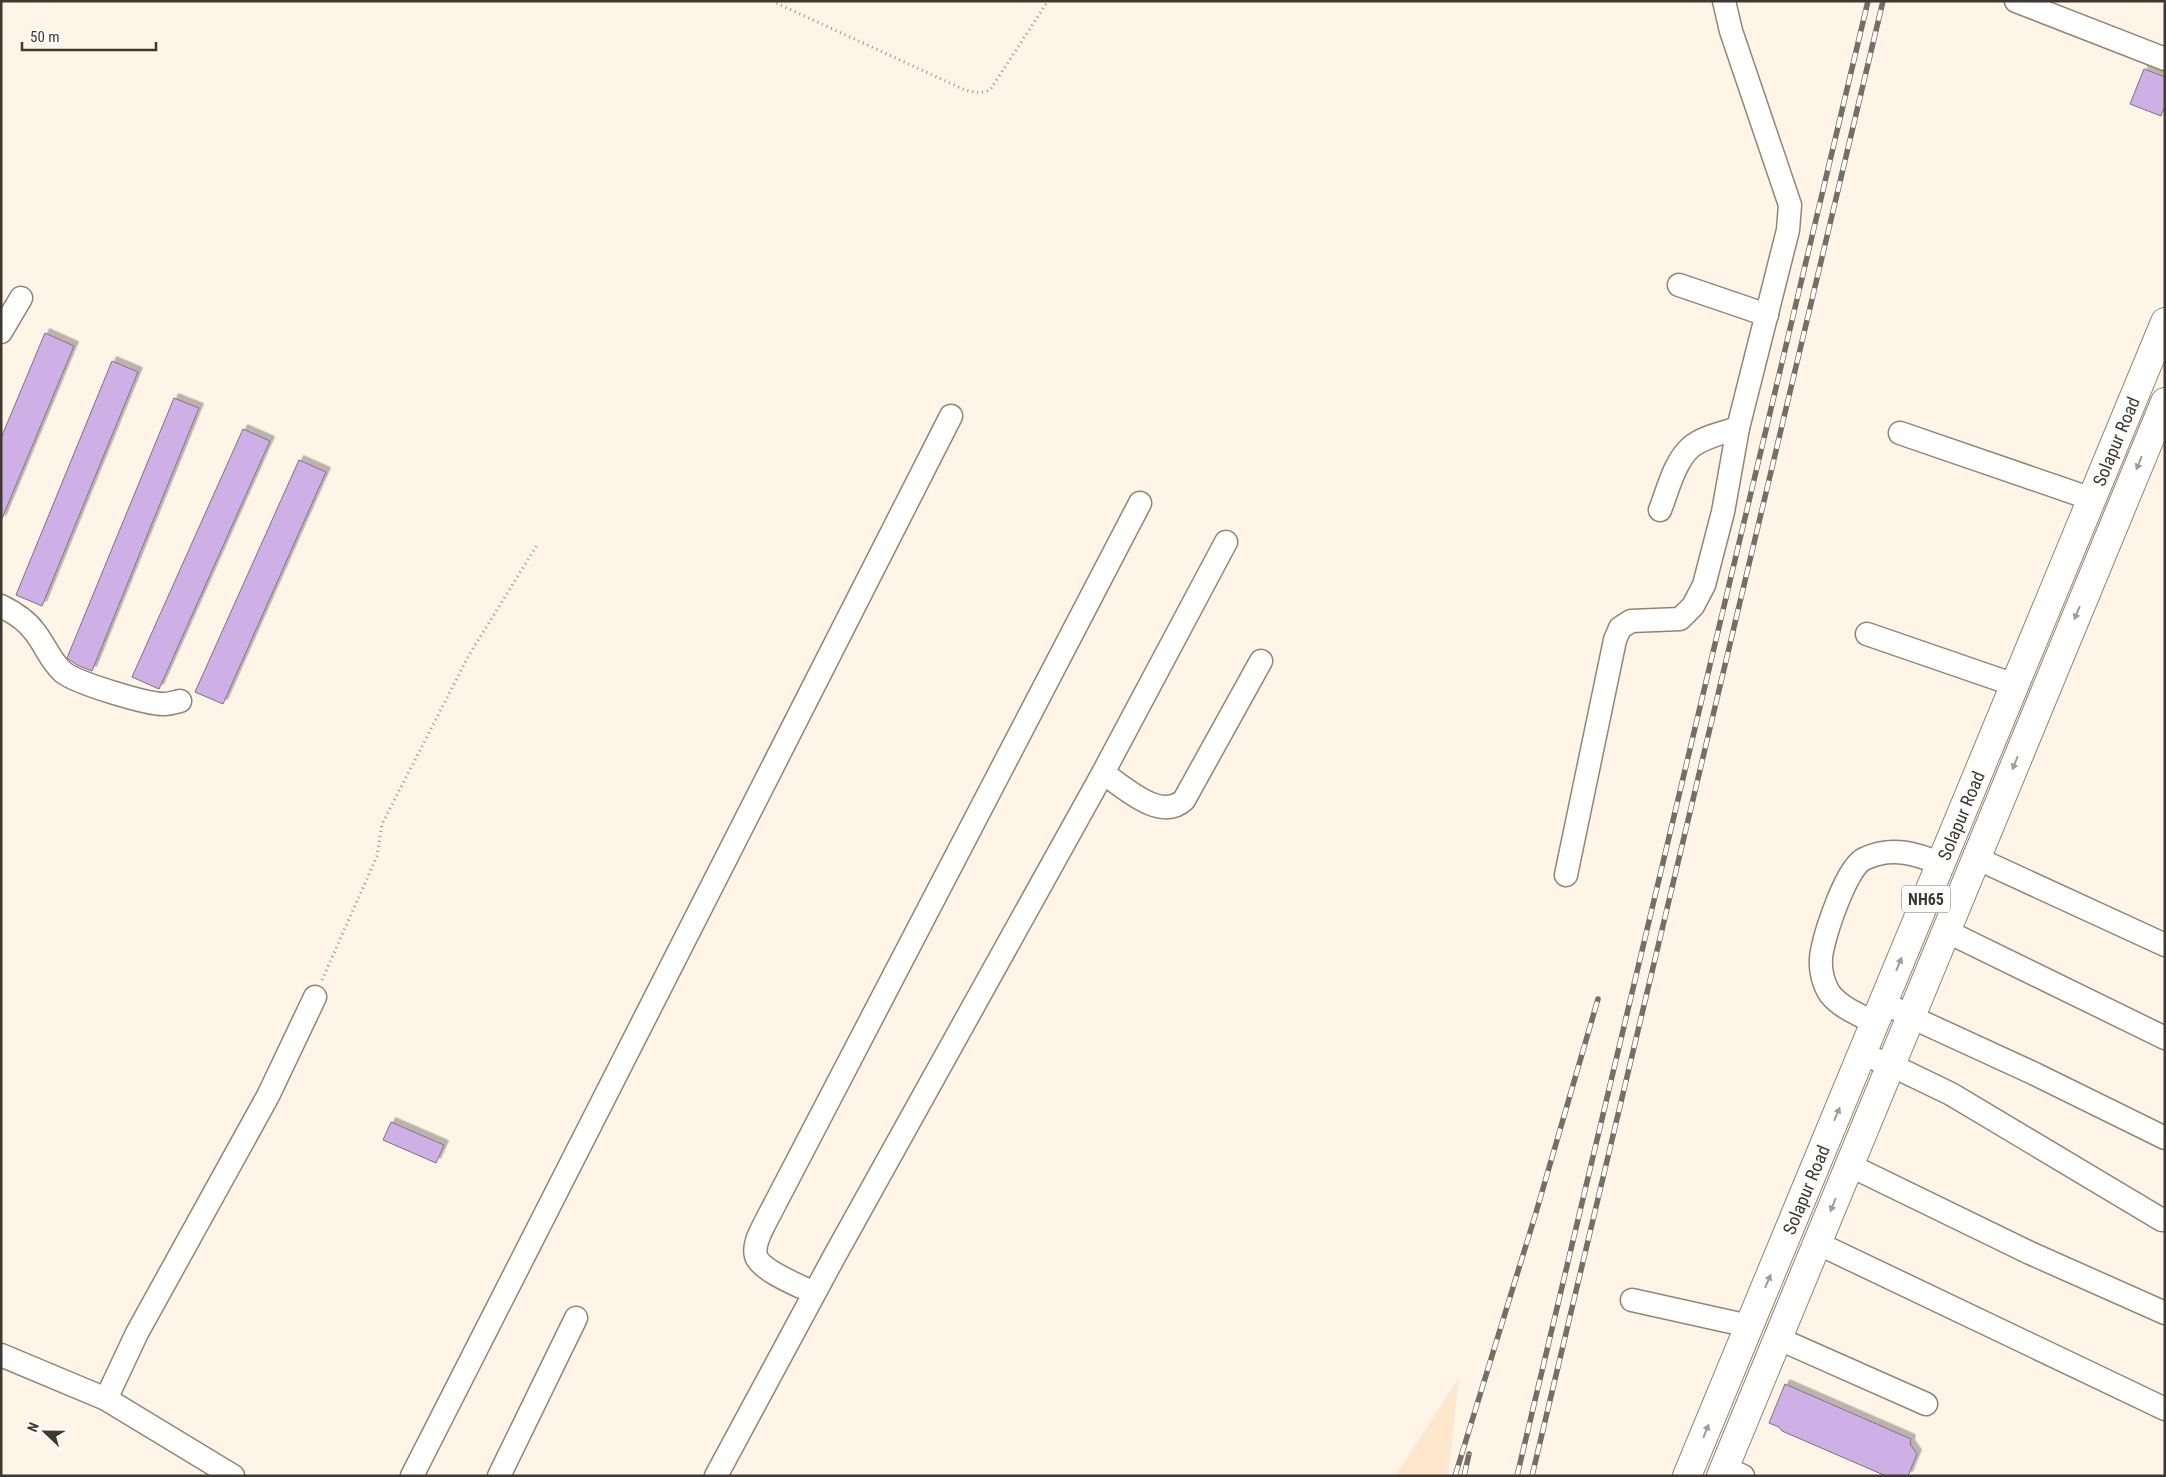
<svg xmlns="http://www.w3.org/2000/svg" width="2166" height="1477" font-family="'Roboto Condensed',sans-serif">
  <style>
    .built { fill: #fee7cc }
    .building { fill: #cfb0e6; stroke: #7a6f83; filter: url(#shadow) }
    .lines { fill: none; stroke-linecap: round; stroke-linejoin: round }
    .minor-casing { stroke: #948572; stroke-width: 25 }
    .highway-casing { stroke: #948572; stroke-width: 30 }
    .path { stroke: #999187; stroke-width: 3; stroke-dasharray: 1 4; stroke-linecap: butt }
    .minor { stroke: #fff; stroke-width: 22 }
    .highway { stroke: #fff; stroke-width: 28 }
    .rail-casing { stroke: #756e64; stroke-width: 5.5 }
    .rail { stroke: #fff; stroke-width: 4; stroke-dasharray: 11; stroke-linecap: butt }
    .oneway { fill: #9e9c98 }
    .labels { text-anchor: middle; dominant-baseline: central; stroke-width: 4; stroke-linejoin: round; paint-order: stroke }
    .shield { fill: #fff; stroke: #78746e; stroke-width: 1 }
    .shield-label { font-size: 16px; font-weight: bold; fill: #3e3830 }
    .street-label { font-size: 18px; fill: #3e3830; stroke: #fff }
  </style>
  <defs>
    <filter id="shadow"><feDropShadow dx="4.5" dy="-4.5" stdDeviation="0" flood-color="#0004"/></filter>
  </defs>
  <rect width="100%" height="100%" fill="#fef4e7"/>
  <path class="built" d="M1459 1378 1448 1476H1395Z"/>
  <g class="building">
    <path d="M2144 69 2165 77V106L2161 116 2130 104Z"/>
    <path d="M45 333 74 346 1 521V438Z"/>
    <path d="M112 361 138 372 42 606 16 595Z"/>
    <path d="M174 398 199 408 92 671 77 665 67 658Z"/>
    <path d="M243 429 270 441 159 689 132 677Z"/>
    <path d="M299 460 326 472 223 704 195 692Z"/>
    <path d="M391 1122 444 1145 436 1163 383 1140Z"/>
    <path d="M1785 1384 1911 1439 1910 1444 1917 1454 1908 1476H1886L1782 1431 1779 1427 1769 1423Z"/>
  </g>
  <g class="lines">
    <defs>
      <g id="minor">
        <path d="M2016 1 2165 59"/>
        <path d="M1679 285 1767 315"/>
        <path d="M1 332 21 298"/>
        <path d="M1900 433 2092 499"/>
        <path d="M1660 510C1668 490 1674 462 1691 447 1703 437 1723 433 1738 428"/>
        <path d="M1 606C13 612 26 620 34 631 45 644 50 661 63 672 76 683 149 705 165 704 170 704 175 702 180 701"/>
        <path d="M1867 634 2015 685"/>
        <path d="M1103 773C1124 787 1160 822 1184 800L1261 661"/>
        <path d="M1976 858 2165 945"/>
        <path d="M1566 875 1615 640 1620 628 1631 621 1680 619 1693 606 1704 585 1723 512 1738 428 1788 230 1790 205 1731 31 1724 1"/>
        <path d="M1946 931 2165 1038"/>
        <path d="M1883 1002 1911 1017 2035 1074 2165 1138"/>
        <path d="M1875 1023C1860 1015 1841 1008 1830 994 1822 982 1819 965 1822 951 1826 931 1846 868 1864 859 1891 846 1915 853 1941 864"/>
        <path d="M1862 1054 1891 1065 1951 1094 2162 1220"/>
        <path d="M1849 1165 2030 1253 2165 1313"/>
        <path d="M1817 1243 2165 1409"/>
        <path d="M814 1293C800 1286 761 1271 756 1256 753 1245 760 1233 765 1223L1140 503"/>
        <path d="M1632 1300 1749 1326"/>
        <path d="M1777 1338 1926 1404"/>
        <path d="M1 1355 106 1399 233 1476"/>
        <path d="M106 1399 137 1333 268 1096 315 997"/>
        <path d="M1724 1468 1743 1476"/>
        <path d="M412 1476 951 416"/>
        <path d="M499 1476 576 1318"/>
        <path d="M716 1476 834 1257 1103 773 1226 542"/>
      </g>
      <g id="highway">
        <path id="s1" d="M1687 1476 2165 322"/>
        <path d="M1721 1476 2165 402"/>
      </g>
    </defs>
    <use href="#minor" class="minor-casing"/>
    <use href="#highway" class="highway-casing"/>
    <g class="path">
      <path d="M772 1 965 90 979 93 990 90 1048 1"/>
      <path d="M322 980 377 856 382 824 469 655 537 545"/>
    </g>
    <use href="#minor" class="minor"/>
    <use href="#highway" class="highway"/>
    <defs>
      <g id="rail">
        <path d="M1455 1476 1535 1216 1598 999"/>
        <path d="M1464 1476 1469 1454"/>
        <path d="M1517 1476 1868 1"/>
        <path d="M1532 1476 1883 1"/>
      </g>
    </defs>
    <use href="#rail" class="rail-casing"/>
    <use href="#rail" class="rail"/>
  </g>
  <defs><path id="oneway-solid" d="M-6-.8H1V-3.2L6.5 0L1 3.2V.8H-6Z" transform="scale(1.25)"/></defs>
  <g class="oneway">
    <use href="#oneway-solid" transform="translate(2139 463) rotate(112)"/>
    <use href="#oneway-solid" transform="translate(2077 613) rotate(112)"/>
    <use href="#oneway-solid" transform="translate(2015 763) rotate(112)"/>
    <use href="#oneway-solid" transform="translate(1899 964) rotate(-67)"/>
    <use href="#oneway-solid" transform="translate(1837 1114) rotate(-67)"/>
    <use href="#oneway-solid" transform="translate(1833 1205) rotate(112)"/>
    <use href="#oneway-solid" transform="translate(1768 1281) rotate(-67)"/>
    <use href="#oneway-solid" transform="translate(1706 1431) rotate(-68)"/>
  </g>
  <g class="labels">
    <rect class="shield" x="1902" y="885.5" width="48" height="27" rx="4"/>
    <g class="shield-label">
      <text x="1926" y="899">NH65</text>
    </g>
    <g class="street-label">
      <text stroke="none"><textPath href="#s1" startOffset="1120">Solapur Road</textPath></text>
      <text stroke="none"><textPath href="#s1" startOffset="715">Solapur Road</textPath></text>
      <text stroke="none"><textPath href="#s1" startOffset="310">Solapur Road</textPath></text>
    </g>
  </g>
  <rect width="2166" height="1477" fill="none" stroke="#3e3830" stroke-width="5"/>
  <g transform="translate(45 1432) rotate(292)" stroke="#ffffff" stroke-width="4" paint-order="stroke">
  <path d="M0-4L9 19L0 12L-9 19Z" fill="#3e3830"/>
  <text y="-8" font-size="14" font-weight="bold" text-anchor="middle" fill="#3e3830">N</text>
  </g>
  <path d="M22 42v8h134v-8" fill="none" stroke="#3e3830" stroke-width="2.5"/>
  <text x="30" y="42" font-size="15" fill="#3e3830" stroke="#ffffff" stroke-width="4" paint-order="stroke">50 m</text>
</svg>
